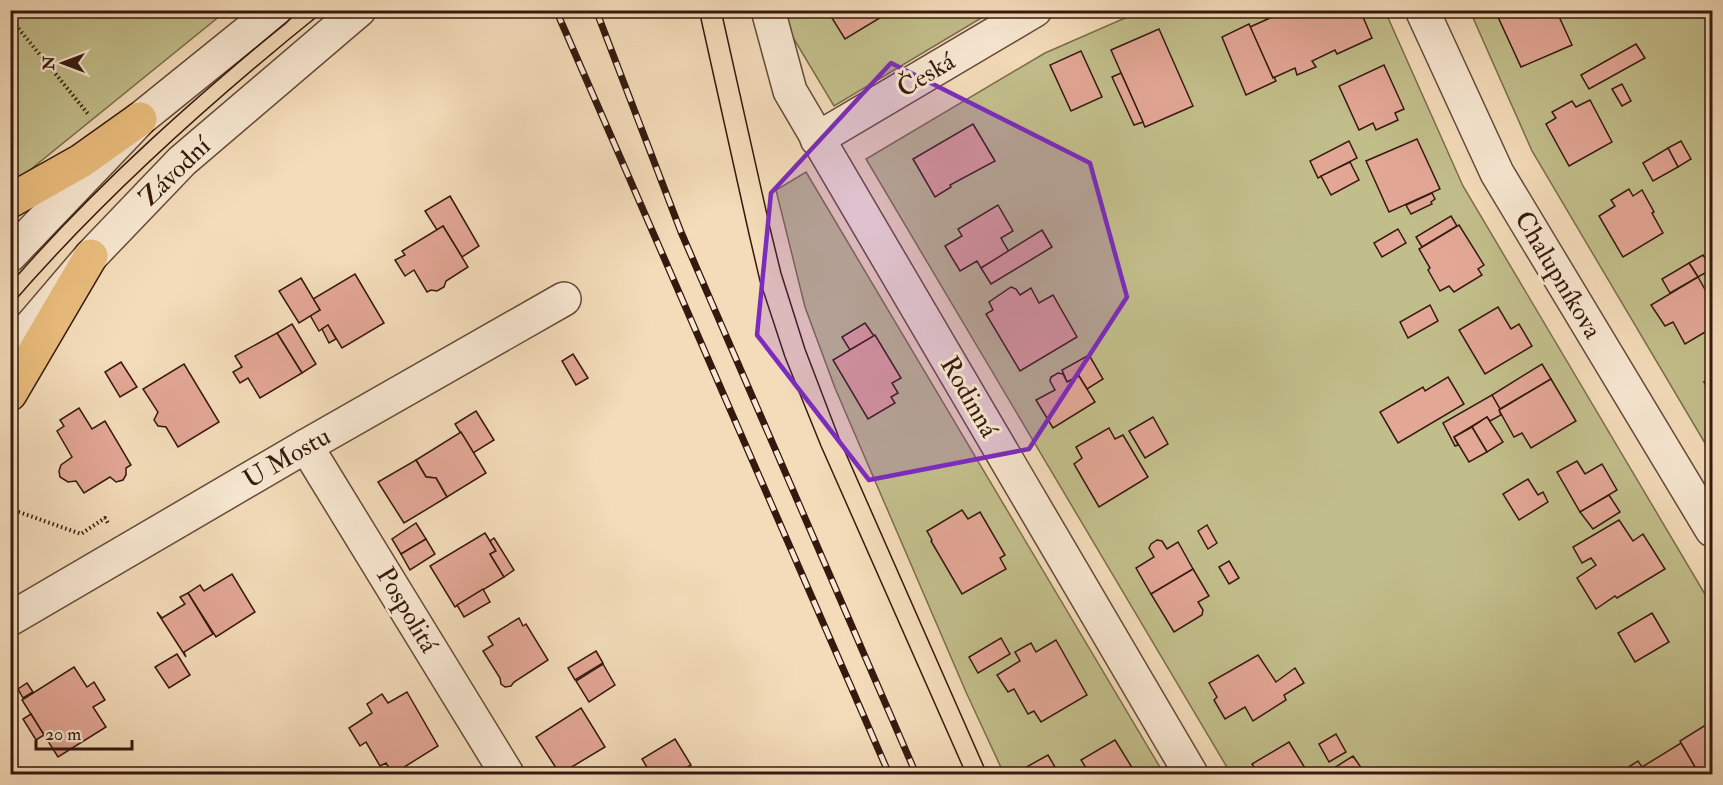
<svg xmlns="http://www.w3.org/2000/svg" width="1723" height="785" font-family="'IM FELL Double Pica',serif">
  <style>
    .green { fill: #c2be8b; stroke: #7c6c4c; stroke-width: 1.5 }
    .building { fill: #e3a796; stroke: #36190e; stroke-width: 1.5 }
    .lines { fill: none; stroke-linecap: round; stroke-linejoin: round }
    .minor-casing { stroke: #664a39; stroke-width: 36 }
    .trunk-casing { stroke: #36190e; stroke-width: 36 }
    .path { stroke: #36190e; stroke-width: 4; stroke-dasharray: 1.5 3; stroke-linecap: butt }
    .minor { stroke: #f8e8d2; stroke-width: 33 }
    .trunk { stroke: #eabe7d; stroke-width: 33 }
    .tram { stroke: #36190e; stroke-width: 1.5 }
    .rail-casing { stroke: #36190e; stroke-width: 7 }
    .rail { stroke: #f8e8d2; stroke-width: 4.5; stroke-dasharray: 14; stroke-linecap: butt }
    .marked { fill: #7b2cbf; fill-opacity: 0.2; stroke: #7b2cbf; stroke-width: 4.5; stroke-linejoin: round }
    .labels { text-anchor: middle; dominant-baseline: central; stroke-width: 6; stroke-linejoin: round; paint-order: stroke }
    .street-label { font-size: 26px; fill: #36190e; stroke: #f8e8d2 }
  </style>
  <rect width="100%" height="100%" fill="#f4dcba"/>
  <filter id="stains"><feTurbulence type="fractalNoise" baseFrequency=".00333" numOctaves="4"/><feColorMatrix values="0 0 0 0 .2 0 0 0 0 .09 0 0 0 0 .02 0 0 0 .5 -.17"/></filter>
  <radialGradient id="worn" r=".72"><stop offset=".6" stop-color="#630" stop-opacity="0"/><stop offset="1" stop-color="#630" stop-opacity=".3"/></radialGradient>
  <g class="green">
    <path d="M783 10 993 11 834 106 782 19Z"/>
    <path d="M11 11H226L15 182 11 184Z"/>
    <path d="M1141 11H1385L1463 186 1712 606V774H1231L866 159 1045 53Z"/>
    <path d="M1470 11H1712V455L1532 151Z"/>
    <path d="M806 172 1164 774H1004L966 692 835 388 805 307 776 190Z"/>
  </g>
  <g class="building">
    <path d="M827 10H893L845 39Z"/>
    <path d="M1267 10H1273L1276 16 1267 20 1263 12Z"/>
    <path d="M1288 10H1360L1372 38 1337 54 1335 50 1312 61 1316 67 1297 75 1295 68 1273 78 1250 27Z"/>
    <path d="M1501 10H1556L1572 45 1521 67 1498 17 1502 15Z"/>
    <path d="M1249 24 1273 78 1274 77 1276 81 1246 95 1222 37Z"/>
    <path d="M1159 29 1193 106 1145 127 1111 50Z"/>
    <path d="M1636 44 1645 58 1589 89 1581 75Z"/>
    <path d="M1081 51 1102 97 1071 111 1050 65Z"/>
    <path d="M1384 65 1404 109 1395 113 1398 120 1376 130 1373 123 1359 130 1339 86Z"/>
    <path d="M1121 73 1143 122 1134 125 1112 77Z"/>
    <path d="M1622 84 1631 101 1622 106 1612 89Z"/>
    <path d="M1590 100 1612 142 1569 166 1546 124 1556 118 1552 112 1572 101 1576 107Z"/>
    <path d="M973 124 995 161 950 185 951 187 935 197 913 159Z"/>
    <path d="M1417 139 1440 189 1389 212 1366 161Z"/>
    <path d="M1349 141 1357 158 1318 178 1310 161Z"/>
    <path d="M1681 141 1691 159 1678 167 1668 148Z"/>
    <path d="M1668 148 1678 167 1653 181 1643 163Z"/>
    <path d="M1350 162 1359 180 1331 195 1321 176Z"/>
    <path d="M1629 189 1633 196 1642 190 1654 212 1652 213 1663 233 1623 257 1599 216 1615 206 1611 200Z"/>
    <path d="M1432 193 1435 199 1431 202 1432 204 1411 214 1406 205Z"/>
    <path d="M450 196 479 246 462 257 443 226 437 230 425 211Z"/>
    <path d="M998 205 1013 231 1001 238 1009 252 981 268 977 261 960 271 945 246 962 236 958 229Z"/>
    <path d="M1451 216 1457 226 1422 247 1416 237Z"/>
    <path d="M1459 225 1484 265 1478 269 1482 275 1454 292 1449 286 1440 291 1428 270 1430 268 1419 249Z"/>
    <path d="M443 226 468 267 446 281 444 287 437 291 431 290 427 292 414 270 405 276 395 260 405 255 402 251Z"/>
    <path d="M1398 229 1406 243 1382 257 1374 243Z"/>
    <path d="M1042 230 1052 247 991 284 981 268Z"/>
    <path d="M1703 255 1712 269 1698 277 1689 263Z"/>
    <path d="M1689 263 1698 277 1670 293 1662 279Z"/>
    <path d="M355 274 384 323 342 348 328 325 319 331 310 315 320 310 313 299Z"/>
    <path d="M1698 277 1712 302V328L1685 344 1673 322 1665 326 1651 305Z"/>
    <path d="M301 278 320 310 299 323 279 291Z"/>
    <path d="M1011 287 1016 289 1020 295 1031 288 1039 303 1053 295 1077 337 1020 371 986 314 993 310 989 302Z"/>
    <path d="M1430 305 1438 321 1408 338 1400 322Z"/>
    <path d="M1498 307 1511 329 1519 324 1532 346 1485 374 1459 330Z"/>
    <path d="M865 323 874 336 850 350 842 337Z"/>
    <path d="M292 324 316 364 302 373 277 333Z"/>
    <path d="M328 325 336 339 329 343 322 329Z"/>
    <path d="M277 333 302 373 260 398 248 378 240 383 233 372 242 367 235 356Z"/>
    <path d="M875 335 901 378 892 383 898 393 891 397 895 403 868 419 833 360Z"/>
    <path d="M573 354 588 378 576 385 562 361Z"/>
    <path d="M1089 355 1103 379 1087 389 1079 376 1067 382 1062 370Z"/>
    <path d="M121 362 137 387 120 397 105 372Z"/>
    <path d="M184 364 219 422 178 447 166 427 158 426 154 420 158 412 143 389Z"/>
    <path d="M1542 364 1551 379 1500 409 1492 395Z"/>
    <path d="M1058 373 1063 374 1067 382 1079 376 1095 402 1053 428 1036 400 1055 390 1050 381 1051 377Z"/>
    <path d="M1448 377 1464 404 1398 443 1380 412 1423 387 1425 391Z"/>
    <path d="M1712 377V396L1704 382Z"/>
    <path d="M1551 379 1576 421 1531 448 1522 433 1514 437 1499 410Z"/>
    <path d="M1492 395 1500 409 1499 410 1501 415 1490 421 1487 417 1454 437 1458 445 1455 446 1443 423Z"/>
    <path d="M79 408 92 429 105 421 131 465 126 468V475L123 480 116 482 110 477 84 493 76 481 68 482 60 477 59 471 61 465 72 457 57 431 64 426 60 420Z"/>
    <path d="M476 411 494 440 473 453 455 424Z"/>
    <path d="M1153 417 1168 444 1145 458 1129 431Z"/>
    <path d="M1487 417 1503 442 1487 452 1472 427Z"/>
    <path d="M1472 427 1487 452 1469 462 1454 437Z"/>
    <path d="M1109 428 1115 439 1123 435 1148 477 1099 507 1074 464 1082 458 1076 447Z"/>
    <path d="M461 432 486 473 447 497 436 478 426 477 416 460Z"/>
    <path d="M416 460 426 477 436 478 447 497 404 523 378 482Z"/>
    <path d="M1577 461 1585 474 1602 464 1617 490 1580 512 1557 472Z"/>
    <path d="M1528 479 1538 495 1543 492 1548 502 1519 520 1503 494Z"/>
    <path d="M1609 495 1620 512 1593 529 1580 512Z"/>
    <path d="M962 510 968 519 980 512 1005 555 1000 558 1006 569 962 594 931 541 932 540 927 531Z"/>
    <path d="M1619 520 1633 541 1643 534 1665 569 1617 598 1615 596 1596 609 1577 578 1596 565 1591 558 1582 563 1573 547Z"/>
    <path d="M416 523 426 539 401 554 392 539Z"/>
    <path d="M1207 525 1217 543 1208 549 1198 531Z"/>
    <path d="M485 533 496 551 490 554 504 577 455 607 430 566Z"/>
    <path d="M494 538 514 570 504 577 490 554 496 551 490 541Z"/>
    <path d="M426 539 435 554 410 570 401 554Z"/>
    <path d="M1157 540 1162 541 1167 549 1178 542 1193 569 1151 594 1136 568 1154 557 1149 548 1151 544Z"/>
    <path d="M1229 561 1239 578 1229 584 1219 567Z"/>
    <path d="M1193 569 1209 596 1198 602 1203 610 1202 615 1174 632 1151 594Z"/>
    <path d="M232 574 255 612 216 637 188 593 200 585 204 591Z"/>
    <path d="M483 589 490 602 464 617 457 605Z"/>
    <path d="M188 593 213 634 184 652 186 657 157 612 162 618 185 604 180 597Z"/>
    <path d="M1652 613 1669 642 1635 662 1618 633Z"/>
    <path d="M519 618 523 626 526 624 548 660 514 682 511 686 505 687 501 684 500 678 483 651 493 645 488 637Z"/>
    <path d="M1001 638 1010 654 978 673 969 657Z"/>
    <path d="M1056 640 1087 695 1041 722 1034 711 1028 714 1014 689 1008 692 997 675 1020 661 1015 652 1031 643 1036 652Z"/>
    <path d="M596 651 603 663 575 680 568 668Z"/>
    <path d="M177 654 190 675 169 688 155 667Z"/>
    <path d="M1258 655 1276 682 1295 668 1304 683 1284 695 1286 700 1253 721 1245 707 1225 719 1214 700 1217 697 1209 683Z"/>
    <path d="M603 664 615 685 589 702 576 681Z"/>
    <path d="M74 667 87 687 94 682 105 700 93 707 106 727 58 757 22 700Z"/>
    <path d="M27 683 33 692 23 698 18 689Z"/>
    <path d="M407 692 438 746 393 774 386 763 380 766 366 742 360 746 349 728 372 713 367 704 382 694 388 703Z"/>
    <path d="M581 708 605 747 560 774 536 737Z"/>
    <path d="M31 714 44 735 36 740 23 719Z"/>
    <path d="M1712 721V774H1699L1680 741Z"/>
    <path d="M1336 734 1346 752 1329 762 1319 744Z"/>
    <path d="M675 739 691 765 676 774H651L642 759Z"/>
    <path d="M1115 740 1136 774H1090L1081 760Z"/>
    <path d="M1289 742 1308 773 1256 774V770L1252 764Z"/>
    <path d="M1681 743 1699 774H1627L1624 770 1638 761 1642 767Z"/>
    <path d="M1048 755 1059 774H1014Z"/>
    <path d="M1353 756 1362 769 1353 774H1338L1334 768Z"/>
  </g>
  <g class="lines">
    <defs>
      <g id="minor">
        <path d="M768 10 790 91 1191 774"/>
        <path d="M1422 10 1497 173 1712 530"/>
        <path d="M817 139 1035 10"/>
        <path d="M10 255 140 119 275 10"/>
        <path d="M10 351 91 256 182 161 359 10"/>
        <path d="M306 446 507 774"/>
        <path d="M10 619 306 446 564 299"/>
      </g>
      <g id="trunk">
        <path d="M10 201 81 161 140 119"/>
        <path d="M10 394 91 256"/>
      </g>
    </defs>
    <use href="#minor" class="minor-casing"/>
    <use href="#trunk" class="trunk-casing"/>
    <g class="path">
      <path d="M10 18 89 115"/>
      <path d="M10 509 81 534 105 518 108 523"/>
    </g>
    <use href="#minor" class="minor"/>
    <use href="#trunk" class="trunk"/>
    <g class="tram">
      <path d="M699 10 749 234 760 281 785 357 821 446 966 774"/>
      <path d="M721 10 770 228 781 273 805 349 839 438 987 774"/>
      <path d="M10 284C97 183 199 94 301 10"/>
      <path d="M10 306C103 198 214 99 325 10"/>
    </g>
    <defs>
      <g id="rail">
        <path d="M556 10 889 774"/>
        <path d="M596 10 681 232 916 774"/>
      </g>
    </defs>
    <use href="#rail" class="rail-casing"/>
    <use href="#rail" class="rail"/>
  </g>
  <path class="marked" d="M891 63 1090 163 1127 297 1029 449 869 480 757 335 771 193Z"/>
  <g class="labels">
    <g class="street-label">
      <text transform="translate(926 75) rotate(-31)">Česká</text>
      <text transform="translate(175 172) rotate(-44)">Závodní</text>
      <text transform="translate(1558 275) rotate(59)">Chalupníkova</text>
      <text transform="translate(969 397) rotate(60)">Rodinná</text>
      <text transform="translate(287 458) rotate(-30)">U Mostu</text>
      <text transform="translate(407 610) rotate(59)">Pospolitá</text>
    </g>
  </g>
  <rect width="1723" height="785" fill="none" stroke="#f4dcba" stroke-width="36"/>
  <rect x="12" y="12" width="1699" height="761" fill="none" stroke="#36190e" stroke-width="3"/>
  <rect x="18" y="18" width="1687" height="749" fill="none" stroke="#36190e" stroke-width="1.5"/>
  <g transform="translate(63 63) rotate(270)" stroke="#f8e8d2" stroke-width="4.5" paint-order="stroke">
  <path d="M0-4.5L10 22L0 15L-10 22Z" fill="#36190e"/>
  <text y="-9" font-size="16" font-weight="bold" text-anchor="middle" fill="#36190e">N</text>
  </g>
  <path d="M36 740v9h96v-9" fill="none" stroke="#36190e" stroke-width="3"/>
  <text x="45" y="740" font-size="18" fill="#36190e" stroke="#f8e8d2" stroke-width="4.5" paint-order="stroke">20 m</text>
  <rect width="100%" height="100%" filter="url(#stains)"/>
  <rect width="100%" height="100%" fill="url(#worn)"/>
</svg>
